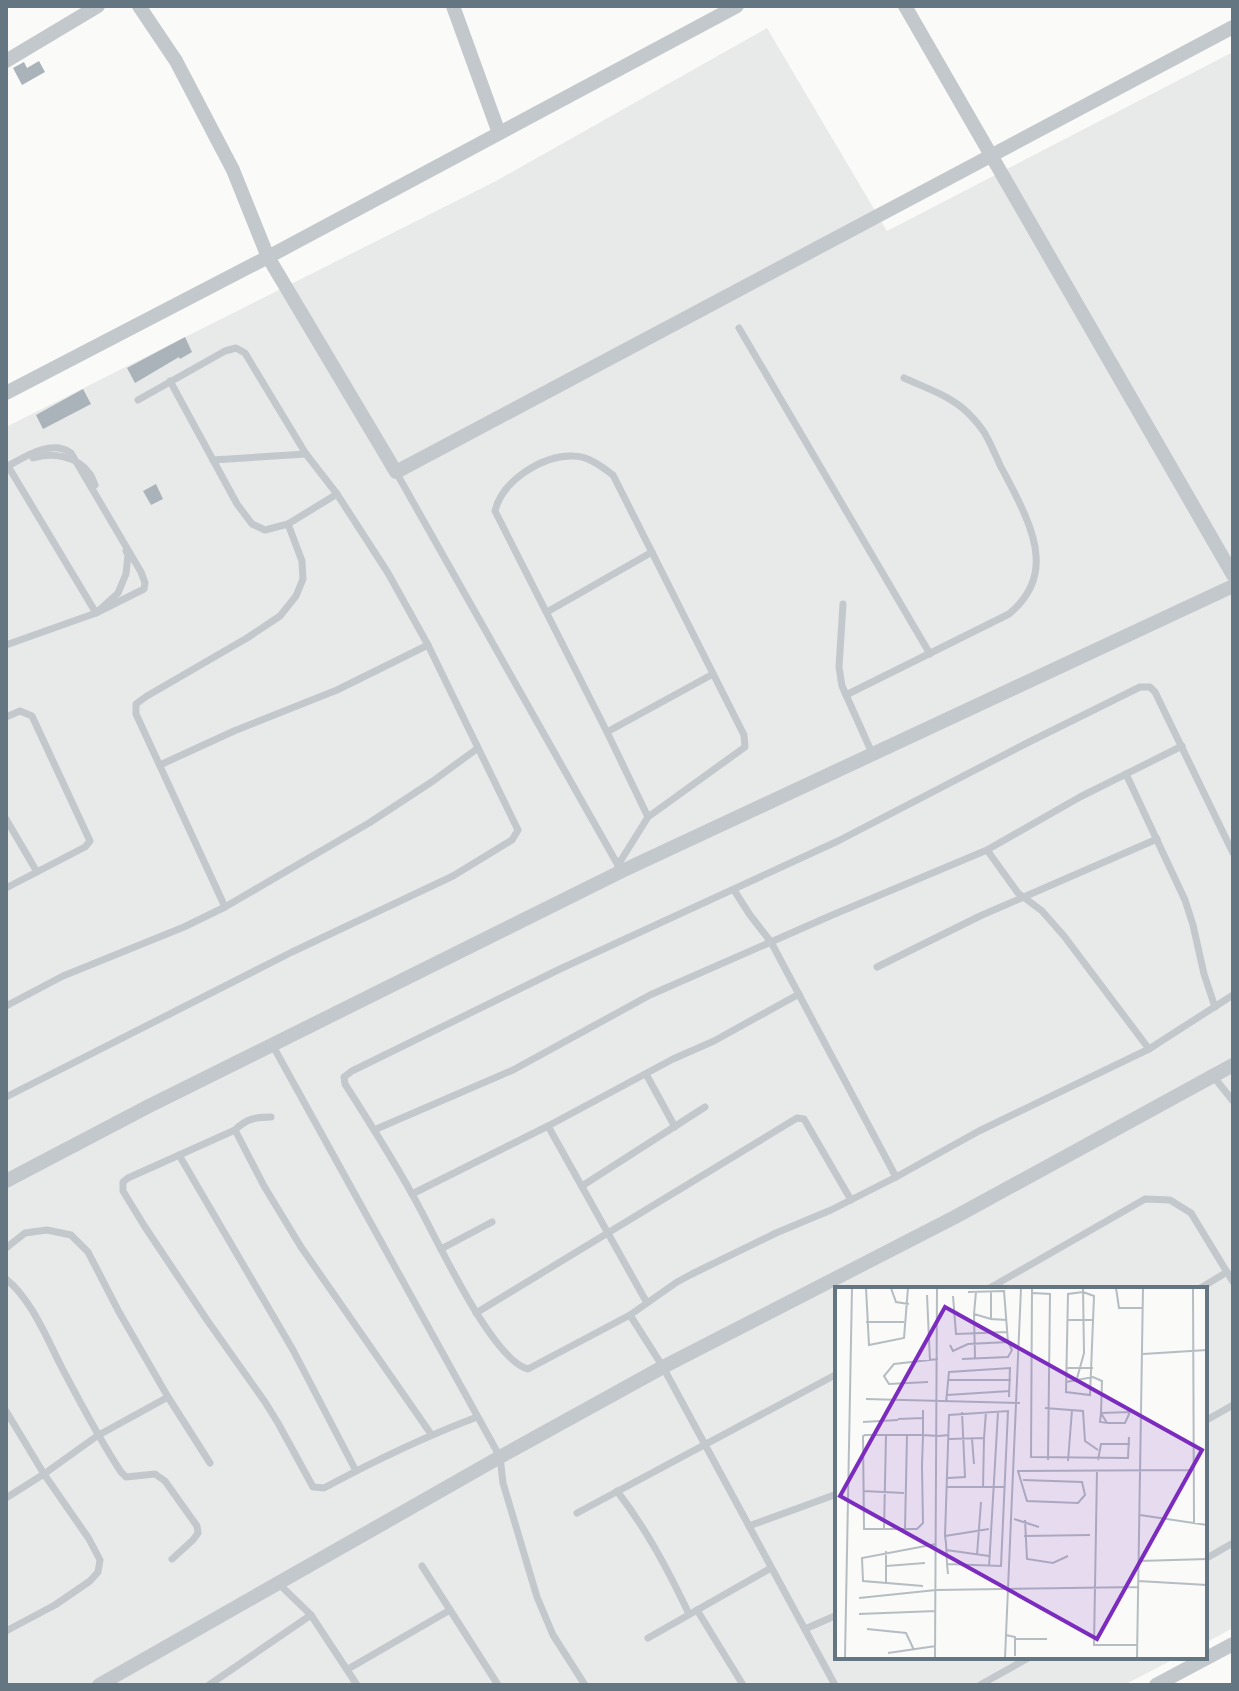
<svg xmlns="http://www.w3.org/2000/svg" width="1239" height="1691" font-family="'Roboto Condensed',sans-serif">
  <style>
    .built { fill: #e8e9e9 }
    .building { fill: #aab3b9 }
    .lines { fill: none; stroke-linecap: round; stroke-linejoin: round }
    .lane { stroke: #c3c8cc; stroke-width: 7 }
    .street { stroke: #c3c8cc; stroke-width: 14 }
    .inset-road { fill: none; stroke: #b5bdc2; stroke-width: 2 }
    .view { fill: #7b2cbf; fill-opacity: 0.15; stroke: #7b2cbf; stroke-width: 4 }
    .inset-edge { fill: none; stroke: #657683; stroke-width: 4 }
  </style>
  <rect width="100%" height="100%" fill="#fafaf8"/>
  <path class="built" d="M767 28 887 231 1233 52V1628L1205 1643V1289H837V1657H1178L1124 1685H6V427L496 181Z"/>
  <g class="building">
    <path d="M39 61 45 72 22 85 13 68 24 62 27 68Z"/>
    <path d="M185 337 192 352 180 359 179 357 135 383 127 368Z"/>
    <path d="M83 389 91 404 43 429 36 415Z"/>
    <path d="M156 484 163 499 151 505 143 491Z"/>
  </g>
  <g class="lines">
    <g class="lane">
      <path d="M739 328 930 654"/>
      <path d="M170 381 237 504 252 524 265 530 288 524 337 494"/>
      <path d="M33 458C52 452 77 456 89 473 92 476 93 481 95 485"/>
      <path d="M213 460 306 454"/>
      <path d="M6 467 8 466C26 456 52 439 71 453L141 572 145 583 144 589 96 613 8 466"/>
      <path d="M396 472 619 867"/>
      <path d="M843 604 839 667 842 686 872 753"/>
      <path d="M547 612 652 552"/>
      <path d="M6 645 96 613 118 593 126 574 128 555 126 551"/>
      <path d="M846 695 1009 614C1027 599 1038 581 1036 556 1035 528 1013 490 1000 465 995 454 990 442 984 432 980 426 974 419 968 413 951 396 926 388 904 378"/>
      <path d="M6 717 20 711 32 716 90 841 85 847 6 888"/>
      <path d="M607 732 713 674"/>
      <path d="M160 765 234 731 337 690 428 645"/>
      <path d="M1126 774 1185 900 1193 925 1204 974 1215 1007"/>
      <path d="M6 819 37 872"/>
      <path d="M987 850 1018 893 1042 911 1064 936 1149 1049"/>
      <path d="M1233 853 1155 692 1150 687H1140L1029 742 838 841 560 969 352 1071 344 1077 345 1084C368 1120 391 1156 412 1194 433 1230 490 1359 528 1369L630 1315 677 1282 692 1274 776 1233 831 1210 896 1177 979 1131 1149 1049 1233 995"/>
      <path d="M618 865 648 817 745 747 744 735 613 475C601 466 588 456 573 456 542 455 502 481 495 511L607 732 648 817"/>
      <path d="M734 890 750 915 771 942 896 1177"/>
      <path d="M225 907 136 714V704L147 696 247 638 280 616 296 596 303 579 302 561 288 524"/>
      <path d="M877 967 980 916 1157 839"/>
      <path d="M6 1006 63 976 184 927 225 907 369 823 433 781 478 748"/>
      <path d="M273 1046 500 1457 503 1483 537 1597 553 1635 585 1685"/>
      <path d="M646 1074 675 1127"/>
      <path d="M1213 1076 1233 1101"/>
      <path d="M6 1097 292 952 453 876 512 840 518 830 428 645 388 573 337 494 306 454 245 353 236 348 225 351 138 400"/>
      <path d="M271 1117C255 1117 246 1119 235 1130L128 1178 123 1182V1191L145 1227 207 1320 265 1402 278 1423 313 1487 324 1488C374 1461 424 1437 477 1417"/>
      <path d="M235 1130 264 1186 301 1247 431 1434"/>
      <path d="M374 1130 513 1070 650 995 830 916 987 850 1080 797 1182 746"/>
      <path d="M179 1155 293 1350 356 1471"/>
      <path d="M582 1186 705 1107"/>
      <path d="M412 1194 548 1126"/>
      <path d="M6 1248 25 1233 47 1230 71 1235 88 1252 119 1312 168 1397 210 1463"/>
      <path d="M441 1249 492 1222"/>
      <path d="M6 1279C32 1300 47 1339 62 1368 81 1404 99 1439 121 1472L126 1477 155 1474 165 1481 197 1526 198 1533 193 1540 172 1559"/>
      <path d="M988 1289 1145 1199 1170 1200 1191 1213 1233 1282"/>
      <path d="M1199 1289 1227 1272"/>
      <path d="M647 1303 548 1126 673 1059 714 1041 799 994"/>
      <path d="M476 1313 797 1118 804 1119 851 1200"/>
      <path d="M630 1315 663 1367 835 1685"/>
      <path d="M6 1411 44 1474 89 1539 100 1560 98 1572 90 1581 55 1605 6 1631"/>
      <path d="M1205 1421 1233 1405"/>
      <path d="M617 1491C647 1530 668 1570 689 1614"/>
      <path d="M6 1498 44 1474 97 1436 168 1397"/>
      <path d="M577 1513 837 1374"/>
      <path d="M749 1526 837 1494"/>
      <path d="M1205 1559 1233 1543"/>
      <path d="M422 1566 498 1685"/>
      <path d="M279 1584 311 1615 357 1685"/>
      <path d="M697 1610 743 1685"/>
      <path d="M805 1629 837 1615"/>
      <path d="M648 1638 771 1568"/>
      <path d="M348 1669 450 1610"/>
      <path d="M209 1685 311 1615"/>
      <path d="M980 1685 1030 1657"/>
    </g>
    <g class="street">
      <path d="M139 6 176 61 233 170 268 257 396 472 1233 27"/>
      <path d="M453 6 499 133"/>
      <path d="M905 6 1233 575"/>
      <path d="M6 61 98 6"/>
      <path d="M6 393 268 257 737 6"/>
      <path d="M6 1181 149 1106 622 871 1233 586"/>
      <path d="M99 1685 500 1457 663 1367 955 1217 1233 1065"/>
      <path d="M1156 1685 1233 1644"/>
    </g>
  </g>
  <g transform="translate(835 1287)">
    <rect width="372" height="372" fill="#fafaf8"/>
    <path class="inset-road" d="M31 1 34 58 69 51 73 1M56 1 61 15 74 17M197 1 196 170 293 171 294 150M281 1 284 21H308M358 1 359 236M141 5 139 27 156 32M156 5V32L172 33M248 5 259 9 255 108 231 105 233 7ZM198 6 215 7 213 173M92 8 95 74M118 9 121 47 172 45M139 27 140 71M233 33H258M31 35H69M115 58 118 64 133 57 173 55 169 4 133 5M308 67 372 63M127 72 173 70 177 63 173 55M231 81H258M113 93H176M93 95 54 97 49 89 59 77 103 72M231 95 258 90 267 94 266 126 272 136H290L295 125M241 95 249 66 248 1M112 108 175 104M31 112 185 116M111 116 114 85 175 81 174 110M210 121 248 124 250 154 263 163M88 123V148L87 179 88 236 82 242H29L28 149 30 148H88L103 149 114 148M63 132 88 131M28 135 63 133M273 136 265 135 266 126 295 125M149 151 151 125M114 152 149 151 148 201M137 152 139 177M263 173 266 157H295M233 174 237 123M262 183 259 358H302M182 184 358 183M183 184 192 214 243 216 250 208 247 195 188 193M113 191 130 190 127 125M112 200H170M28 204 69 206M305 228 372 238M179 232 204 240M190 233 192 272 218 276 233 269M70 242 72 148M49 243 51 148M110 249 154 242M189 249 255 248M111 263 154 269M51 264V295M142 268 146 215M304 274 372 272M112 277 166 279 173 124 114 128 110 249 111 256 112 277 113 287M51 279 90 276M154 280 163 125M303 294 372 298M88 299 28 294 27 271 101 257M24 311 101 303 303 300M24 327 101 324M32 342 71 346 79 363M171 348 180 350V369M180 352H212M53 366 101 359M10 370 17 1M100 371 102 1M170 371 186 1M302 371 308 1"/>
    <path class="view" d="M110 20 367 163 262 352 5 209Z"/>
    <rect width="372" height="372" class="inset-edge"/>
  </g>
  <rect width="1239" height="1691" fill="none" stroke="#657683" stroke-width="16"/>
</svg>
